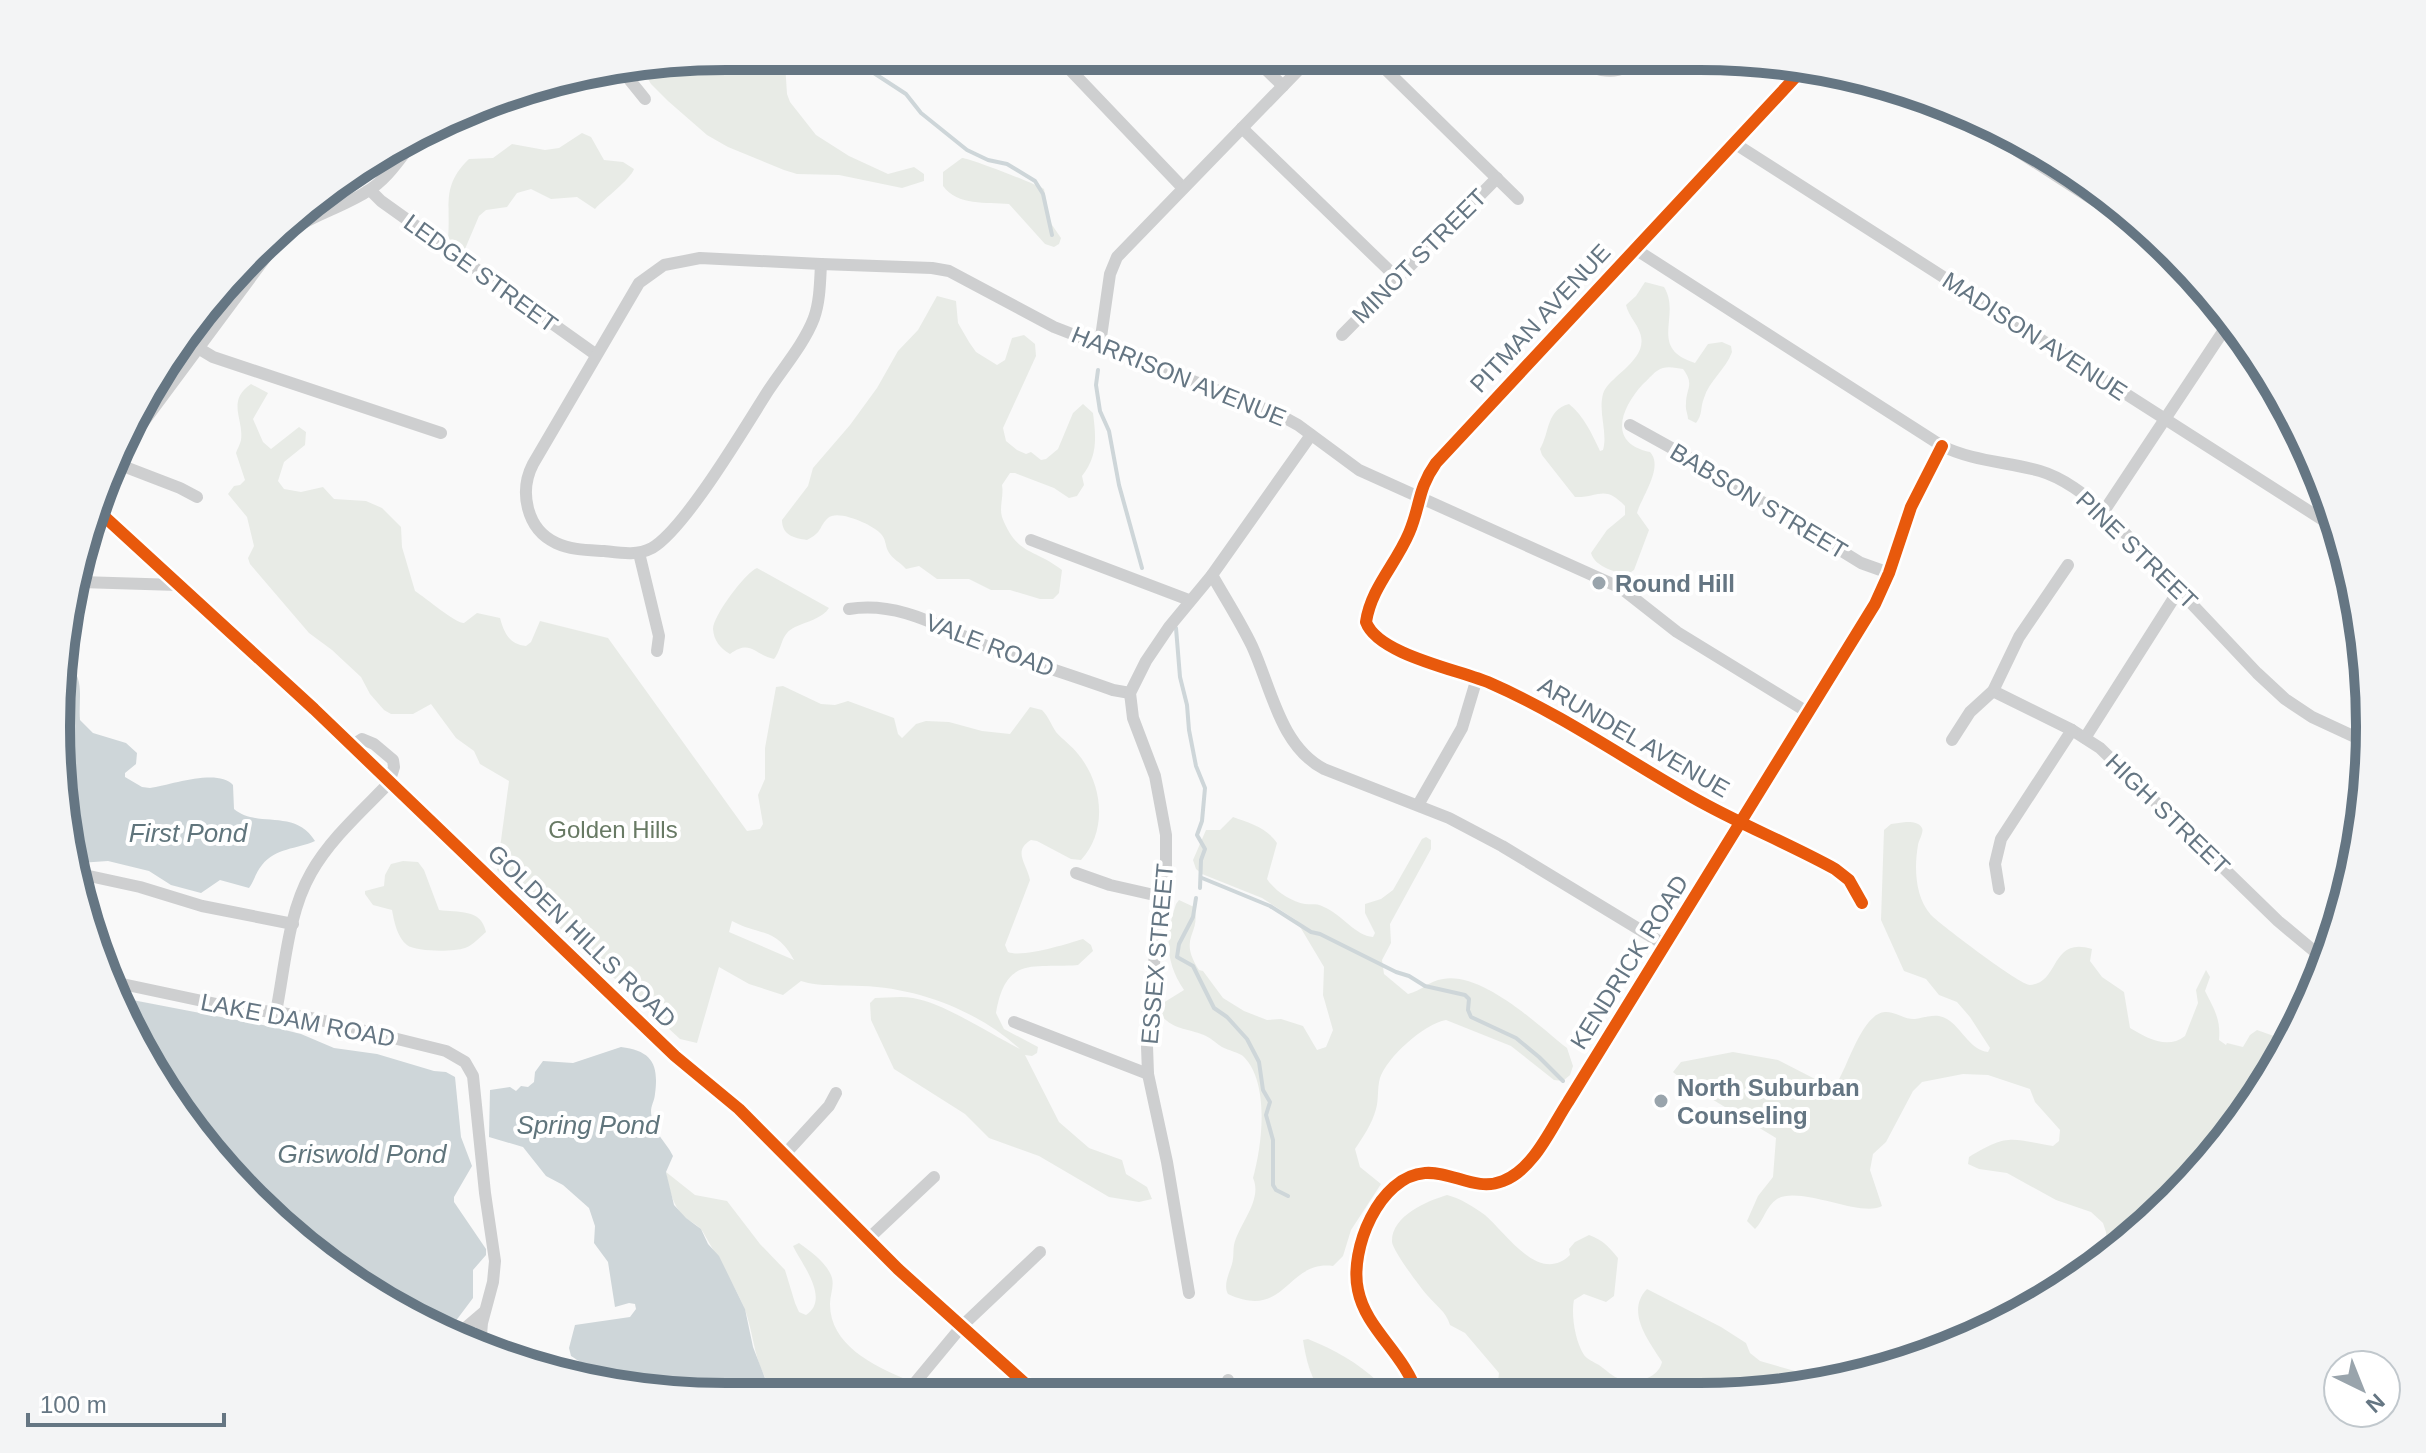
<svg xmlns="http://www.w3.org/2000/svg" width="2426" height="1453" font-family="Arial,sans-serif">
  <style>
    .green { fill: #e8ebe6; fill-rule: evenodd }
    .water { fill: #ced6d9 }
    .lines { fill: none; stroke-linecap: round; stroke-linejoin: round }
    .stream { stroke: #ced6d9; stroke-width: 4 }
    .minor { stroke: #cecfd0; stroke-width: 12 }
    .cycleway-casing { stroke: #fff; stroke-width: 17 }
    .cycleway { stroke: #e8590c; stroke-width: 12 }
    .poi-dot { fill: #99a4ac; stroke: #fff; stroke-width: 3 }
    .labels { text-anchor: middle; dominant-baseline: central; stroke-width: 8; stroke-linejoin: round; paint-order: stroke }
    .street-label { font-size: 24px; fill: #657683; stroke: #fff }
    .poi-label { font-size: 24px; font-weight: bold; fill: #657683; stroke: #fff; text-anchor: start }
    .park-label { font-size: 24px; fill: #687a64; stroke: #fff }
    .water-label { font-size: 26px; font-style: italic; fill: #60757c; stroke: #fff }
    .rim { fill: none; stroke: #657683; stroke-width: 10 }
  </style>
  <rect width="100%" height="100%" fill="#f9f9f9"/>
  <g class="green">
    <path d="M727 56H797H789L785 63 787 94 790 102 816 135 849 156 888 174 914 167 924 174V181L902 188 839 175 797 174 784 170 728 147 707 135 668 101 651 84 643 70Z"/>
    <path d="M582 133 591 137 604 160 623 162 634 169C630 180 605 198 595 209L577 197 551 199 531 189 517 193 507 207 486 210 479 216 465 249 457 247 448 238C451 204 441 186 469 159L493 158 512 144 545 150 559 148Z"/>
    <path d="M962 158C969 158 1036 184 1044 189L1050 222 1061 238 1059 244 1054 247 1045 244 1009 204C986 202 958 206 943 186V172Z"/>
    <path d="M1645 282 1664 287C1682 316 1647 348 1695 363L1708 344 1722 342 1731 346 1732 352C1726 369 1709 381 1704 398 1700 408 1703 414 1696 423L1688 419C1688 414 1685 409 1686 404 1686 388 1695 385 1683 369 1677 368 1669 366 1663 368 1655 370 1649 379 1643 384 1621 408 1607 443 1650 452 1664 467 1642 496 1637 513L1649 530 1634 570 1625 576C1613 570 1595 567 1591 553L1607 530 1625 515V506C1604 484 1599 498 1575 497L1542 455 1540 449C1550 432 1546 410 1569 404 1584 416 1592 434 1600 451L1603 450C1608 432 1598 413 1603 394 1608 376 1650 360 1640 333 1637 323 1629 317 1626 305L1636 296Z"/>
    <path d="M937 296 956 301 958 323 969 342 976 352 997 365 1005 360 1012 338 1024 335 1035 344 1036 356 1003 428 1006 441 1017 450 1026 454 1031 452 1041 460 1046 459 1058 449 1073 413 1083 404 1093 413C1096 437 1098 456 1082 476L1084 485 1077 496 1069 498 1054 488 1015 473H1010L1002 485C1004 496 999 507 1002 517 1017 556 1034 548 1062 570L1059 593 1053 599H1040L1010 590H991L969 579H937L919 566 906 569C900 562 892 559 888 551 885 545 886 539 881 534 873 525 838 509 828 518 819 526 823 532 807 540 794 538 782 535 782 520L808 486 813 468 850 425 877 388 898 351 918 330Z"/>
    <path d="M251 384 268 393 253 419 263 442 271 449 299 427 306 432 305 445 284 462 278 481 284 489 301 492 323 487 334 499 366 501 382 508 401 527 402 547 415 591C426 598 455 623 464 623L477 613 500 618C504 633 510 645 526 646L531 642 540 621 608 638 747 831 760 829 763 824 758 795 765 779V748L776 687 783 686 821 704 835 705 848 701 894 718 898 734 902 738 916 724 926 721 949 722 982 731 1010 734 1030 707 1042 710C1049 717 1051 725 1056 732 1063 740 1072 746 1078 754 1103 784 1108 831 1081 860L1071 859 1037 841 1031 840C1012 851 1027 864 1030 880L1005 945 1008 952C1022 958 1067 944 1083 939L1091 945 1093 951 1078 965C1034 969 1006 954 996 1013L1004 1029 1038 1047 1037 1053 1032 1056 1025 1055 1059 1122 1089 1148 1122 1160 1126 1174 1147 1187 1152 1199 1139 1202 1109 1197 1039 1156 989 1138 965 1114 894 1069 871 1020 870 1003 875 998C887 998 901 996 913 998 944 1003 992 1035 1020 1049 978 1011 919 988 862 986 842 985 820 987 801 981L783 995 749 984 719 967 697 1043 680 1039 497 870 509 781 480 764 474 751 456 738 431 704 413 714H391L384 710 370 694 361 677 332 650 309 633 250 564 248 558 254 546 247 517 228 494 234 486 240 485 245 480 236 453C237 449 240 445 241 440 244 419 226 401 251 384ZM732 921C760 936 776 927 794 960L729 932Z"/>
    <path d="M757 568 829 608C823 618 806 622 795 627 780 634 783 648 774 659 753 654 751 639 730 654 720 648 714 641 713 629 713 616 745 573 757 568Z"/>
    <path d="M1233 817C1250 823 1267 828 1277 843L1267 879C1274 890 1291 902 1305 904 1312 905 1317 903 1324 907 1341 914 1356 936 1373 937L1375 933 1365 913V904L1381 899 1393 890 1422 839 1426 837 1431 840V849L1390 924 1391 943 1382 960 1384 974 1408 994C1421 991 1429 981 1443 979 1481 972 1535 1022 1563 1045L1567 1048 1573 1066 1570 1075 1563 1081 1554 1080 1511 1046 1446 1020C1424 1024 1387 1057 1380 1078 1377 1088 1379 1099 1376 1109 1372 1124 1363 1137 1355 1149L1360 1167 1381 1184 1351 1230 1343 1256 1333 1266C1286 1260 1286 1321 1228 1294 1223 1285 1229 1274 1232 1264 1234 1257 1233 1251 1234 1245 1239 1224 1263 1200 1253 1178 1262 1146 1270 1084 1244 1057 1239 1052 1229 1051 1222 1047 1217 1044 1212 1039 1206 1036 1192 1029 1173 1030 1162 1016L1163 1003 1184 990C1165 962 1165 936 1176 904L1179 900 1194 907C1202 935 1177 936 1199 970L1203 971 1223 998 1244 1011 1267 1020 1281 1019 1303 1026 1317 1050 1326 1047 1333 1030 1323 995 1324 967 1296 920 1262 898 1202 874 1196 869 1193 860 1206 830H1220Z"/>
    <path d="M1906 822C1911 822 1919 822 1922 828 1924 832 1919 840 1918 845 1914 868 1915 897 1931 915 1941 925 2020 985 2030 985 2060 983 2050 936 2092 949L2090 961 2102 977 2124 992 2130 1028C2147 1038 2167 1050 2185 1036L2198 1003 2196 990 2206 970 2210 977 2205 991C2214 1009 2221 1019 2219 1040L2226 1045 2227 1043 2243 1047 2250 1035 2257 1030 2285 1040 2292 1034 2257 1099 2142 1230 2108 1255 2106 1232 2103 1223 2091 1212 2056 1200 2007 1173 1979 1169 1968 1164 1969 1157C2009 1133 2010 1139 2053 1146L2059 1141 2060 1130 2035 1102 2030 1089 1988 1075 1963 1074 1922 1082 1913 1091 1886 1142 1873 1154 1870 1170 1882 1206C1861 1218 1800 1185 1777 1199 1766 1206 1764 1220 1755 1229L1747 1221 1758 1196 1773 1177 1776 1138 1687 1084 1673 1072 1681 1062 1733 1052 1778 1060 1815 1079 1838 1081C1848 1065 1863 1013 1885 1012 1895 1011 1905 1020 1915 1019 1928 1017 1938 1012 1950 1021 1963 1031 1971 1050 1988 1052L1990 1048 1970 1017 1957 1002 1939 995 1926 979 1904 971 1881 920 1884 830 1891 824Z"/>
    <path d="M403 861 418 862 424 870 439 910C458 913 481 908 486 932 480 937 473 945 465 948 454 952 416 952 407 945 397 937 394 921 392 910L373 905 365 894V891L384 886 385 875 391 864Z"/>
    <path d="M666 1172 695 1195 727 1201 760 1244 785 1270 795 1303 799 1312 806 1315C831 1299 801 1263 793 1246L799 1243C810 1251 824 1261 830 1273 836 1284 830 1293 830 1304 830 1345 873 1365 905 1379L896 1396H781C753 1374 756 1338 744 1307 732 1281 717 1257 703 1232 699 1225 690 1222 684 1217 672 1204 669 1189 666 1172Z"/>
    <path d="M1447 1195C1460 1198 1474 1207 1485 1215 1506 1233 1539 1285 1570 1255L1569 1249 1575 1242 1589 1235C1603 1240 1609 1247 1618 1258L1614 1296 1606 1302 1584 1294 1574 1300C1571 1315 1575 1341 1584 1355 1588 1360 1594 1362 1599 1365 1606 1370 1613 1377 1620 1379 1636 1384 1658 1379 1662 1362 1649 1341 1625 1312 1647 1289L1721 1327 1746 1343 1750 1353 1760 1361 1816 1377 1819 1380 1744 1396H1496L1499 1373 1465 1333 1450 1325C1446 1311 1436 1306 1427 1295 1420 1287 1393 1251 1392 1242 1391 1216 1427 1201 1447 1195Z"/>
    <path d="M1308 1339C1335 1350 1357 1362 1378 1382L1377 1396H1325C1311 1381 1306 1360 1303 1340Z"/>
  </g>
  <g class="water">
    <path d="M67 662C86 679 78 699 80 720L93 733 126 743 137 753 136 764 125 773V777L142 787 150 788C171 785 218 768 233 785L234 809C258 829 295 808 315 841 297 849 275 848 262 865 256 872 254 881 249 888L220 880 201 893 171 885 149 871 108 861 79 863 56 727Z"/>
    <path d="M122 998 273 1027 301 1034 334 1048 377 1054 434 1071 446 1072 455 1077 461 1137 472 1166 454 1197V1202L486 1249V1255L473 1270V1298L452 1326 448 1330 354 1284 195 1135Z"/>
    <path d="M621 1047C652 1051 659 1064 655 1094 654 1104 649 1107 652 1118 657 1138 665 1140 673 1156L666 1172 674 1205 686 1218 701 1229 708 1244 719 1256 745 1309 753 1347 768 1386 781 1396H682L644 1388 645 1384C631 1368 615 1371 596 1368 588 1367 577 1360 571 1356L569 1348 575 1325 630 1317 636 1309 635 1304 629 1303 615 1307 608 1262 594 1243 595 1226 589 1208 563 1185 546 1176 523 1147 489 1137 490 1090 510 1087 516 1091 521 1086 528 1087 534 1082 535 1072 543 1061 573 1063Z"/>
  </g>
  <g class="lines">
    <g class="stream">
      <path d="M853 56 860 64 906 94 921 113 967 150 988 160 1007 164 1035 181 1043 194 1052 235"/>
      <path d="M1098 370 1096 385 1100 411 1109 431 1119 485 1142 568"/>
      <path d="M1176 628 1180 677 1187 705 1189 730 1196 766 1205 788 1202 821 1197 835 1205 849 1201 860 1200 888"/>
      <path d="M1202 878 1270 906 1311 932 1320 934 1396 972 1409 976 1425 986 1465 995 1469 999 1468 1010 1471 1017 1516 1038 1539 1057 1563 1081"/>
      <path d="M1196 898 1193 917 1179 944 1177 957 1193 966 1214 1008 1227 1017 1247 1039 1259 1062 1263 1090 1270 1102 1266 1115 1273 1140V1185L1276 1190 1288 1196"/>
    </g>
    <g class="minor">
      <path d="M1057 56 1183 188"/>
      <path d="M1253 57 1283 86"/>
      <path d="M1373 57 1518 199"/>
      <path d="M1574 57C1597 73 1619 78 1640 57"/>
      <path d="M1803 69 1436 463C1417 490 1421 505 1409 533 1396 564 1371 588 1366 622 1378 655 1460 670 1490 683 1561 714 1625 759 1692 797 1739 824 1788 843 1835 869L1849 880 1862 903"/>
      <path d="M624 73 645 99"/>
      <path d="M1962 115 2171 250"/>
      <path d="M1242 128 1397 278"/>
      <path d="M1734 143 2337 529"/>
      <path d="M370 190 381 201 595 354"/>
      <path d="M1635 249 1942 446C1972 461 2008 462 2040 471 2064 478 2085 495 2104 511L2257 673 2285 699 2312 717 2368 743"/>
      <path d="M700 258 821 264C820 282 820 301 814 318 804 344 783 368 768 391 745 427 685 529 652 548 637 556 621 553 604 551 588 550 571 550 556 543 526 529 519 491 533 464L639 283 664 265Z"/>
      <path d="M821 264 932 268 949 271 1054 327 1278 414 1298 425 1359 470 1621 588 1677 632 1809 713"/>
      <path d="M1342 335 1497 178"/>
      <path d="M1100 344 1110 274 1117 257 1311 57"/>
      <path d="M198 348 213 357 441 433"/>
      <path d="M1630 425 1704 466 1861 563 1889 573"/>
      <path d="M119 455 277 242C301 218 338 210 366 192 385 181 397 163 410 146"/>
      <path d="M115 463 180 488 197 497"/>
      <path d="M94 507 314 709 675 1056 739 1109 898 1269 1039 1396"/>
      <path d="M2104 511 2230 321"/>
      <path d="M1031 540 1189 600"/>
      <path d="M639 553 659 636 657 651"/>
      <path d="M1212 575C1225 598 1240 621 1252 646 1271 687 1280 746 1324 769L1449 818 1502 846 1665 945"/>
      <path d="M80 582 178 585"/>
      <path d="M849 609C902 600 948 632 996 650 1035 664 1074 676 1113 690L1130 693"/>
      <path d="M1993 691 2072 730 2100 748 2278 921 2326 961"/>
      <path d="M2085 738 2179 590"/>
      <path d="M1952 740 1970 712 1993 691 2019 637 2068 565"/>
      <path d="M1418 805 1462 728 1477 678"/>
      <path d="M1076 873 1110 885 1163 897"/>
      <path d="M80 874 140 887 202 906 293 924"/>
      <path d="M1999 889 1995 864 2001 839 2072 730"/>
      <path d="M113 982 240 1009 276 1012 316 1019 446 1051 465 1062 473 1076 485 1193 495 1261 493 1282 482 1323 480 1346"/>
      <path d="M276 1012C285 967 288 913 311 873 330 839 363 810 389 783L394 767 393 760 374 744 362 739 351 746"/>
      <path d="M1014 1022 1148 1074"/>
      <path d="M785 1154 829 1106 836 1093"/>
      <path d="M868 1239 934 1177"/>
      <path d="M1189 1293 1167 1162 1148 1074 1147 1046 1148 1007 1166 875V835L1155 776 1133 718 1130 693 1146 661 1169 627 1212 575 1311 435"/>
      <path d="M457 1335 484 1312"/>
      <path d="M1228 1380 1232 1396"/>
      <path d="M904 1396 962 1326 1040 1252"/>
      <path d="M1418 1396C1404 1352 1366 1330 1358 1290 1349 1250 1379 1176 1425 1173 1452 1171 1476 1192 1503 1181 1534 1169 1551 1128 1568 1102L1875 604 1889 573 1911 507 1942 446"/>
    </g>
    <defs>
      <g id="cycleway">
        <path d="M1803 69 1436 463C1417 490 1421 505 1409 533 1396 564 1371 588 1366 622 1378 655 1460 670 1490 683 1561 714 1625 759 1692 797 1739 824 1788 843 1835 869L1849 880 1862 903"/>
        <path d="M94 507 314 709 675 1056 739 1109 898 1269 1039 1396"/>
        <path d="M1418 1396C1404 1352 1366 1330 1358 1290 1349 1250 1379 1176 1425 1173 1452 1171 1476 1192 1503 1181 1534 1169 1551 1128 1568 1102L1875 604 1889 573 1911 507 1942 446"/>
      </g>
    </defs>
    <use href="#cycleway" class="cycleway-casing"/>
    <use href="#cycleway" class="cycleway"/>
  </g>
  <g class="poi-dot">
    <circle cx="1599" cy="583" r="8"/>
    <circle cx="1661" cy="1101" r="8"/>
  </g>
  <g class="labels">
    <g class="street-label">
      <text transform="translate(1419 256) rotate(-45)">MINOT STREET</text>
      <text transform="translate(481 273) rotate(36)">LEDGE STREET</text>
      <text transform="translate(1540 318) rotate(-47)">PITMAN AVENUE</text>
      <text transform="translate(2035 336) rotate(33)">MADISON AVENUE</text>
      <text transform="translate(1179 376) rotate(22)">HARRISON AVENUE</text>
      <text transform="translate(1759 501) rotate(31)">BABSON STREET</text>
      <text transform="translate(2137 550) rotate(44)">PINE STREET</text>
      <text transform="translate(990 645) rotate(21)">VALE ROAD</text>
      <text transform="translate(1634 737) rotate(30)">ARUNDEL AVENUE</text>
      <text transform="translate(2168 814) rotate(44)">HIGH STREET</text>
      <text transform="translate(582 936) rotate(44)">GOLDEN HILLS ROAD</text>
      <text transform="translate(1157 954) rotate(-85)">ESSEX STREET</text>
      <text transform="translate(1629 962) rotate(-58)">KENDRICK ROAD</text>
      <text transform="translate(298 1020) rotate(11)">LAKE DAM ROAD</text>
    </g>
    <g class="poi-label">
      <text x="1615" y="583">Round Hill</text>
      <text x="1677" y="1087">North Suburban<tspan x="1677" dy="28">Counseling</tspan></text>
    </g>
    <g class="park-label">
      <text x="613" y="829">Golden Hills</text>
    </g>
    <g class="water-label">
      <text x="188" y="833">First Pond</text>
      <text x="588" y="1125">Spring Pond</text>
      <text x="362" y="1154">Griswold Pond</text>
    </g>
  </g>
  <path d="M0 0H2426V1453H0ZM726 70H1700A656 656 0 0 1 2356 726V727A656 656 0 0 1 1700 1383H726A656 656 0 0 1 70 727V726A656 656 0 0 1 726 70Z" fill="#f3f4f5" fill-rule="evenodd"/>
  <path class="rim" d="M726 70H1700A656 656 0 0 1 2356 726V727A656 656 0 0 1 1700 1383H726A656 656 0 0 1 70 727V726A656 656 0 0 1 726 70Z"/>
  <g transform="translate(2362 1389) rotate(137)"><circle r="38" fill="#ffffff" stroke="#c1c8cd" stroke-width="2"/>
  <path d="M0-6L14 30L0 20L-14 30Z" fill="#99a4ac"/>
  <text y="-12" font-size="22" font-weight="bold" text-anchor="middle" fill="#657683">N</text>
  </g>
  <path d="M28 1413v12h196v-12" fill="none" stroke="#657683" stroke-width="4"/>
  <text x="40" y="1413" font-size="24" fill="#657683" stroke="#ffffff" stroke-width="6" paint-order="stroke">100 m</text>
</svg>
